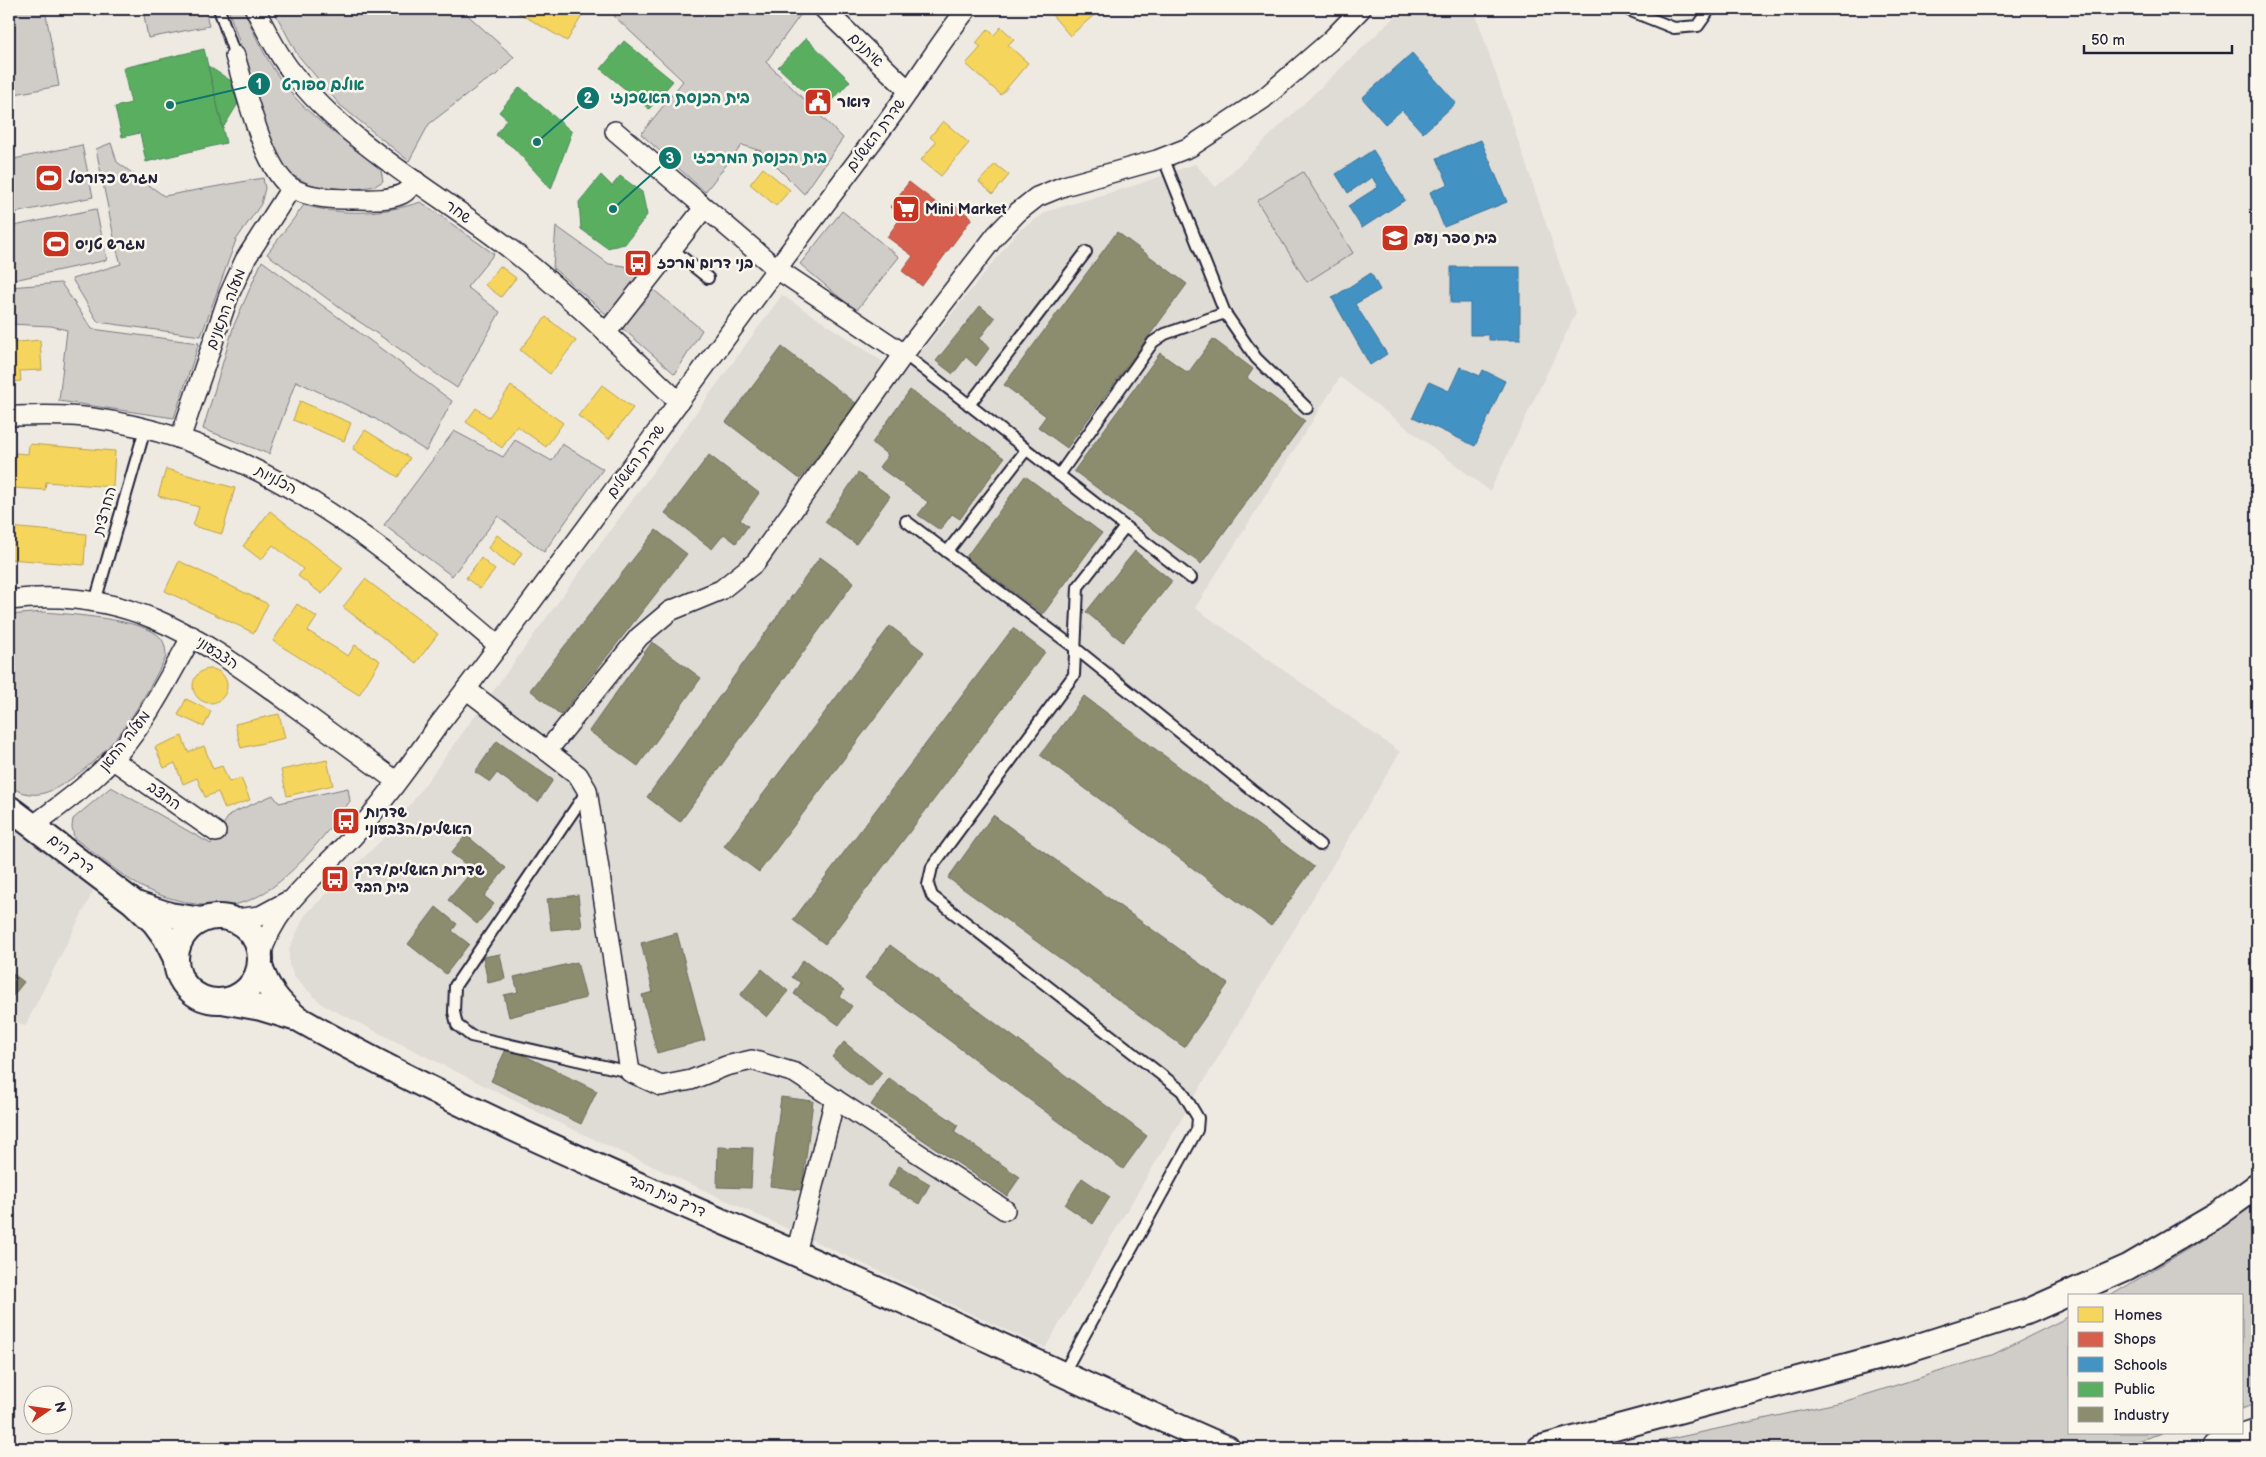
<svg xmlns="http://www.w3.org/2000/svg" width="2266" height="1457" font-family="'Balsamiq Sans','Playpen Sans Hebrew',sans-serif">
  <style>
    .built { fill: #dfdbd5 }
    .green { fill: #d0cdc9; stroke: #797882 }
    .homes { fill: #f6d55c; stroke: #b69f52 }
    .shops { fill: #d6604d; stroke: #a04d48 }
    .schools { fill: #4393c3; stroke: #39719a }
    .public { fill: #5aae61; stroke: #498456 }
    .industry { fill: #8c8c6e; stroke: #6c6c5f }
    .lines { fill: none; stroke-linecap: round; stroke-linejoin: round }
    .service-casing { stroke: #22223b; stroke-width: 14 }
    .minor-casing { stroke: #22223b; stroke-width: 22 }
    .tertiary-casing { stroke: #22223b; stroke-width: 28 }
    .trunk-casing { stroke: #22223b; stroke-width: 31 }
    .service { stroke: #fbf7ec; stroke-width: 10 }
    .minor { stroke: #fbf7ec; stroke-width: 19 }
    .tertiary { stroke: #fbf7ec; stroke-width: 24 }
    .trunk { stroke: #fbf7ec; stroke-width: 28 }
    .labels { text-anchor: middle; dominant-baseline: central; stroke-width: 5; stroke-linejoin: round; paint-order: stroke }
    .street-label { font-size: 15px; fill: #22223b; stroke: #fbf7ec }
    .poi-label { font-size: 15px; font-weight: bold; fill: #22223b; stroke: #fbf7ec; text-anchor: start }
    .leader { fill: none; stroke: #0f766e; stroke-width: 2 }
    .callout-dot { fill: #0f766e; stroke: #fbf7ec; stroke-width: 2 }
    .mark-label { font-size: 15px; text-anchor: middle; font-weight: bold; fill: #fff }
    .callout-label { font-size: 16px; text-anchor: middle; font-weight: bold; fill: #0f766e; stroke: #fbf7ec; stroke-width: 5; stroke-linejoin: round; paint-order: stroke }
  </style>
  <rect width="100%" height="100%" fill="#eeeae2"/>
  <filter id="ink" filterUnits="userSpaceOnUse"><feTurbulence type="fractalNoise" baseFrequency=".02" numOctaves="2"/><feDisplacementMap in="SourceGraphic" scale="10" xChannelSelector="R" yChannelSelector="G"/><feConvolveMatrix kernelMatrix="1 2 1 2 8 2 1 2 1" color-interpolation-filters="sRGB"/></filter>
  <g filter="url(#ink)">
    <g class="built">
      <path d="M1403 9H1474L1576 313 1490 491 1340 377 1195 608 1400 752 1045 1348 557 1122 323 1005 295 978 289 965V949L305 915 391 831 782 295 903 375 1018 231 1048 211 1136 185 1195 164 1216 187Z"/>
      <path d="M9 826 98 882 25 1026 9 1018Z"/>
    </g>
    <g class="green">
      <path d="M9 9H45L59 86 9 95Z"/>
      <path d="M143 9H205L209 26 148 38Z"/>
      <path d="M228 9H244C253 33 266 59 281 80 305 115 349 143 381 170L383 181 375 186 349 190 311 185 292 175 273 152 247 64Z"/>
      <path d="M273 9H461L514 57 496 75 481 84 429 124 409 161 340 105 297 54Z"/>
      <path d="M615 9H795L801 14 766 62 843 138 804 194 761 151 742 145 705 192 641 134 683 81 614 16Z"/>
      <path d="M111 143 117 162 164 196 263 178 265 188 261 204 236 240 201 336 98 322 72 279 121 264 116 247 96 149Z"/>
      <path d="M82 145 93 197 9 214V160Z"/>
      <path d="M1303 172 1353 253 1307 282 1257 201Z"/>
      <path d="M421 202 494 254 467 287 500 312 457 388 348 314 267 254 304 205C342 216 383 214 421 202Z"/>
      <path d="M96 209 107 260 9 281V227Z"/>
      <path d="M842 211 899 257 856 311 800 264Z"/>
      <path d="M556 226 609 264 625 266 702 330 675 374 553 268Z"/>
      <path d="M262 261 452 401 426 451 374 418 296 381 269 454 203 429 234 325Z"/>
      <path d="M61 283 92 329 199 343 174 418 59 401 67 330 51 326 9 324V287Z"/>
      <path d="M454 431 503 457 515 440 552 461 562 444 603 469 544 552 498 516 452 576 384 525Z"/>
      <path d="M43 612C67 614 146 619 161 638 165 643 166 651 166 657 140 706 118 747 71 779 48 794 34 801 9 786V615Z"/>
      <path d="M111 787 211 844 230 814 273 795 279 803 348 788 350 801C326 834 282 893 241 903 224 908 202 906 185 902 168 898 150 893 135 883 114 870 95 853 74 838L72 827 73 819Z"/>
      <path d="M2257 1200V1403L2242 1409V1296H2110L2206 1238Z"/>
      <path d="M2070 1316V1433H2163L2113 1448H1629L1846 1401 1992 1355Z"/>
    </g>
    <g class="homes">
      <path d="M512 9H586L567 41Z"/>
      <path d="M1047 9H1101L1070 36Z"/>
      <path d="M1001 27 1014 39 1008 45 1028 63 1001 95 966 64 981 47 976 43 988 29 994 35Z"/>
      <path d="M943 121 969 143 941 176 921 160 936 142 930 137Z"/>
      <path d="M995 164 1009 175 993 194 979 182Z"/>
      <path d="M763 168 790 190 776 206 750 184Z"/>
      <path d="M500 266 516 278 501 297 485 285Z"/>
      <path d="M546 317 576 341 550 374 520 350Z"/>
      <path d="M40 340 42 370 20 371 21 381 9 382V343Z"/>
      <path d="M602 385 633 408 609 439 578 416Z"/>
      <path d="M511 386 563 423 546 447 517 426 502 448 466 422 476 408 489 417Z"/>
      <path d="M300 401 351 423 344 441 293 420Z"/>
      <path d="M365 430 410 458 398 477 353 449Z"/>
      <path d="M29 444 115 451 113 487 46 482 45 490 13 488 15 453 28 454Z"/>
      <path d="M166 469 235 488 222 534 193 526 199 507 158 496Z"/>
      <path d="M270 511 343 568 322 594 298 576 303 569 273 545 261 560 243 546Z"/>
      <path d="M9 527 86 534 84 565 9 559Z"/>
      <path d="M497 535 522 553 513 566 488 548Z"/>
      <path d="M481 558 495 570 480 589 466 578Z"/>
      <path d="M179 561 268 604 254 633 165 591Z"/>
      <path d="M365 579 438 634 416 663 343 607Z"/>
      <path d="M297 604 317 617 308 631 348 656 355 645 380 661 359 695 273 641Z"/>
      <circle cx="210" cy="686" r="17"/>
      <path d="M186 699 211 711 204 727 178 715Z"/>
      <path d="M279 714 285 738 241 748 235 724Z"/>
      <path d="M182 736 188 752 204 746 213 769 222 766 229 782 241 778 250 800 225 809 218 792 205 797 197 778 183 784 175 763 164 768 155 747Z"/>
      <path d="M327 760 333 785 287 796 281 770Z"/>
    </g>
    <path class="shops" d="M909 182 948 212 954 205 972 218 922 286 902 271 913 256 887 237 902 216 890 207Z"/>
    <g class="schools">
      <path d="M1412 53 1456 103 1423 133 1402 110 1385 124 1362 98Z"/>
      <path d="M1481 140 1507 202 1444 227 1430 192 1448 184 1437 158Z"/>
      <path d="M1373 150 1405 200 1362 228 1348 206 1378 187 1372 177 1348 193 1336 174Z"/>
      <path d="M1451 267H1520V340H1489V335H1470V303H1451Z"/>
      <path d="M1371 273 1380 290 1355 304 1387 354 1370 365 1332 298Z"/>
      <path d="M1460 367 1480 376 1483 370 1505 381 1475 446 1413 417 1429 382 1449 391Z"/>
    </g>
    <g class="public">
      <path d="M806 38 850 81 824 110 778 67Z"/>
      <path d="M624 41 673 81 649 109 601 69Z"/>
      <path d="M204 49 226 143 146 162 140 133 122 137 115 107 131 103 123 68Z"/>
      <path d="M208 66 239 86 242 97 223 128Z"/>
      <path d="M520 87 572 132 551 189 514 148 496 135 507 119 499 112Z"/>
      <path d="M601 175 612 186 620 176 642 192 647 215 625 244 607 248 581 229 579 202Z"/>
    </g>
    <g class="industry">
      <path d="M1117 232 1187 284 1067 448 1038 427 1046 416 1004 385Z"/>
      <path d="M980 306 995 318 979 339 990 347 976 366 966 357 953 374 936 361Z"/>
      <path d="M1213 339 1253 369 1247 378 1305 421 1201 564 1074 471 1160 353 1188 373Z"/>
      <path d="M782 347 857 404 800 479 726 422Z"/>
      <path d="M910 390 1004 458 960 519 952 514 940 530 918 515 928 502 879 467 888 455 872 443Z"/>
      <path d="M709 455 759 493 740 520 748 526 736 543 724 534 712 549 665 513Z"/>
      <path d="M858 473 890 496 856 544 825 522Z"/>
      <path d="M1025 476 1102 533 1043 614 966 557Z"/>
      <path d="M656 530 687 554 561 715 530 690Z"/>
      <path d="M1135 551 1172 581 1123 642 1086 612Z"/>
      <path d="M820 557 854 582 680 822 647 797Z"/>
      <path d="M890 626 924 652 759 872 724 846Z"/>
      <path d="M1013 628 1045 652 825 944 793 920Z"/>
      <path d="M652 642 701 678 638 766 589 731Z"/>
      <path d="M1084 696 1314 867 1271 926 1040 755Z"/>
      <path d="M497 741 553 780 538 802 497 773 490 782 475 772Z"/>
      <path d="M993 815 1228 984 1184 1047 948 878Z"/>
      <path d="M466 835 506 868 484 896 494 904 477 924 448 900 473 870 451 853Z"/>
      <path d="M578 895 582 927 551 930 547 899Z"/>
      <path d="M436 907 457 924 452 931 469 944 446 974 408 944Z"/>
      <path d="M677 933 705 1040 657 1053 642 995 653 992 641 943Z"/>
      <path d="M890 945 1147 1136 1123 1169 865 978Z"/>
      <path d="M500 954 505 979 488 983 483 957Z"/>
      <path d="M803 960 844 990 840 997 852 1006 839 1025 794 994 801 983 792 977Z"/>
      <path d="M577 962 586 998 509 1017 504 995 518 992 514 977Z"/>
      <path d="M762 969 788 991 767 1017 740 995Z"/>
      <path d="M11 972 24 982 12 997 9 995V974Z"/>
      <path d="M844 1042 882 1073 870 1087 832 1057Z"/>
      <path d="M507 1047 597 1091 581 1124 491 1081Z"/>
      <path d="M889 1078 958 1125 954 1132 1020 1177 1007 1196 871 1105Z"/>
      <path d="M781 1097 813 1101 802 1190 770 1186Z"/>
      <path d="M718 1147 753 1148 751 1188 717 1187Z"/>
      <path d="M899 1166 930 1184 919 1204 888 1186Z"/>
      <path d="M1082 1178 1110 1197 1093 1224 1065 1205Z"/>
    </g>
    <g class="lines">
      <defs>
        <g id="service">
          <path d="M219 9 235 56"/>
          <path d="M1626 9 1674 28 1698 26 1710 9"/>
          <path d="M1163 157 1225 313 1256 358 1307 408"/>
          <path d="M672 249 708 278"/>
          <path d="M904 354 1191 578"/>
          <path d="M969 405 1086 252"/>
          <path d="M1059 475 1153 342 1165 334 1225 313"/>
          <path d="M906 521 1075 648 1320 845"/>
          <path d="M947 552 1026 450"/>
          <path d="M95 602 145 429"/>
          <path d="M587 791 455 986 454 1012 457 1025 471 1036 630 1072"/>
          <path d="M1063 1374 1197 1130 1198 1118 1182 1091 932 896 928 885 932 867 1074 675 1078 587 1125 527"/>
        </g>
        <g id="minor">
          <path d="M255 9C266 30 276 52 291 71 348 146 441 194 514 252 572 298 625 351 679 402"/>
          <path d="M824 9 909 91"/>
          <path d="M235 56C245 88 264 172 292 188 309 198 333 199 352 199 367 199 387 201 402 194 407 192 412 185 416 181"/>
          <path d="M615 131 777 269 904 354"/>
          <path d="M606 333 704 208"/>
          <path d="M9 416C36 416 65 414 92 418 258 441 377 541 499 646"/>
          <path d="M180 439 229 295 245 260 291 188"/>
          <path d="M9 600C124 586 195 634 283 698 321 726 358 753 396 781"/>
          <path d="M466 689 578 775 587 790 630 1072 661 1086 691 1080 726 1066 752 1060 795 1073 1005 1210"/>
          <path d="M547 751 639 637 670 611 721 590 756 562 904 354 996 235 1018 212 1037 197 1064 186 1157 160 1190 147 1263 99 1330 41 1361 9"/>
          <path d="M112 759 216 832"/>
          <path d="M34 825C55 809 78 793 97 775 139 738 165 684 192 636"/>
          <path d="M234 919 260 916 286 902"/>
          <path d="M260 958C275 902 321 874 357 832 387 798 413 760 440 723 590 528 731 326 881 130 911 91 936 47 967 9"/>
          <path d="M796 1253 835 1099"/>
        </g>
        <g id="tertiary">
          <path d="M9 808 133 902 154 922 165 937 176 959"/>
          <path d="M139 905 170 915 202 920"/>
          <circle cx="218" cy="959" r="42"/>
          <path d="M260 966C267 989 279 1003 297 1018 473 1118 662 1194 847 1276 975 1332 1100 1393 1227 1448"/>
          <path d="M222 1001 261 1008 294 1018"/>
          <path d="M1540 1448 1906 1350 2029 1311 2128 1267 2217 1215 2257 1186"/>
        </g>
        <path id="trunk" d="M2216 1448 2257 1434"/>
      </defs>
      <use href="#service" class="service-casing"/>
      <use href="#minor" class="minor-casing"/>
      <use href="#tertiary" class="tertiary-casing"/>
      <use href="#trunk" class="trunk-casing"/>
      <use href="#service" class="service"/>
      <use href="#minor" class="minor"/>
      <use href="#tertiary" class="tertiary"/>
      <use href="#trunk" class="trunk"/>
    </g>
  </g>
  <defs>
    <symbol id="civic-square" viewBox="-11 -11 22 22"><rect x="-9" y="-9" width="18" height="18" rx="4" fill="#c8321e" stroke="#fbf7ec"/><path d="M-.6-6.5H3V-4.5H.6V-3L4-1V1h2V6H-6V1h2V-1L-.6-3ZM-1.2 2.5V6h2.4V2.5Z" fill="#fff"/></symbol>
    <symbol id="stadium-square" viewBox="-11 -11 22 22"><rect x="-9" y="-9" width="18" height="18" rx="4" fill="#c8321e" stroke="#fbf7ec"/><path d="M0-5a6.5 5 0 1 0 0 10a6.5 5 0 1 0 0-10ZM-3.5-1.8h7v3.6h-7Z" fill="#fff"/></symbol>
    <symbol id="supermarket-square" viewBox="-11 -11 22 22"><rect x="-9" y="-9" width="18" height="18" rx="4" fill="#c8321e" stroke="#fbf7ec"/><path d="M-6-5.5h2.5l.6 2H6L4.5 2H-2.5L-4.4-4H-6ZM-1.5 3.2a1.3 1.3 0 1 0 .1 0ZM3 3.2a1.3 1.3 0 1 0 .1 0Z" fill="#fff"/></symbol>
    <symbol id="school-square" viewBox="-11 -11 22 22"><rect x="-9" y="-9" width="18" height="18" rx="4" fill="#c8321e" stroke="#fbf7ec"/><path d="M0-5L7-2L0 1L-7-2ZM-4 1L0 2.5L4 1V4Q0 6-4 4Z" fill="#fff"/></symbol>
    <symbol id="bus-square" viewBox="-11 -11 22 22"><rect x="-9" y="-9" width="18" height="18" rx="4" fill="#c8321e" stroke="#fbf7ec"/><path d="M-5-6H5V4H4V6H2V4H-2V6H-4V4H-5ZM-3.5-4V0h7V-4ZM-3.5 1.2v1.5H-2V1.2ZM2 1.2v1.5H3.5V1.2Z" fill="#fff"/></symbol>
  </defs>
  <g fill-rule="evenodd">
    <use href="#civic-square" x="802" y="86" width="32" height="32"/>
    <use href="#stadium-square" x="33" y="162" width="32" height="32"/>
    <use href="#supermarket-square" x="890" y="193" width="32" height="32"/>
    <use href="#school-square" x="1379" y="222" width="32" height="32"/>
    <use href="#stadium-square" x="40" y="228" width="32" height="32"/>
    <use href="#bus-square" x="622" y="247" width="32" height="32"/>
    <use href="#bus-square" x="330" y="805" width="32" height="32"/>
    <use href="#bus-square" x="319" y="863" width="32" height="32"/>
  </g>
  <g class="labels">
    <g class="street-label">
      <text transform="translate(866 50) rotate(44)">איתנים</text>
      <text transform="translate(876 135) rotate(-53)">שדרת האשלים</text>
      <text transform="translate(458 212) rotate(36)">שחר</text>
      <text transform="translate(226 309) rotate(-69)">מעלה התאנים</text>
      <text transform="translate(636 461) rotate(-54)">שדרת האשלים</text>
      <text transform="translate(276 480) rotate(28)">הכלניות</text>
      <text transform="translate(105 511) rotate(-74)">החרצית</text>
      <text transform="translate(217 653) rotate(33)">הצבעוני</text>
      <text transform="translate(125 741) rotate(-52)">מעלה החאן</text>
      <text transform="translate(164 796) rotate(35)">החצב</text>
      <text transform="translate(71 854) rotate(38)">דרך הים</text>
      <text transform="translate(667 1196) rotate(24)">דרך בית הבד</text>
    </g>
    <g class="poi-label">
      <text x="837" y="102">דואר</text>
      <text x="68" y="178">מגרש כדורסל</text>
      <text x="925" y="209">Mini Market</text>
      <text x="1414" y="238">בית ספר נעם</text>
      <text x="75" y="244">מגרש טניס</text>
      <text x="657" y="263">בני דרום מרכז</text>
      <text x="365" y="812">שדרות<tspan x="365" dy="17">האשלים/הצבעוני</tspan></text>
      <text x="354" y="870">שדרות האשלים/דרך<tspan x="354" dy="17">בית הבד</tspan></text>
    </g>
  </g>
  <path class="leader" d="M170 105L259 84M537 142L588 98M613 209L670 158"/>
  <g class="callout-dot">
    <circle cx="170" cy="105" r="5"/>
    <circle cx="537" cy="142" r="5"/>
    <circle cx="613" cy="209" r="5"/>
    <circle cx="259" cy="84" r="12"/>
    <circle cx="588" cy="98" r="12"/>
    <circle cx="670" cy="158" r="12"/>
  </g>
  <g class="mark-label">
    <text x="259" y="89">1</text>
    <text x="588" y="103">2</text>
    <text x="670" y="163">3</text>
  </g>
  <g class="callout-label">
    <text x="323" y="90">אולם ספורט</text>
    <text x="680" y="103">בית הכנסת האשכנזי</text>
    <text x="760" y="163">בית הכנסת המרכזי</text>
  </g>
  <rect width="2266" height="1457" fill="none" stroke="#fbf7ec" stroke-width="30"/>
  <rect x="15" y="15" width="2236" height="1427" fill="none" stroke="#22223b" stroke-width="2" filter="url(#ink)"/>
  <rect x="2068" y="1294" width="175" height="140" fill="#fbf7ec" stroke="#a4a2a5"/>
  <rect x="2078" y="1307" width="25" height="15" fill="#f6d55c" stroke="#a4a2a5"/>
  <text x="2114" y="1320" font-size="15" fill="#22223b">Homes</text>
  <rect x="2078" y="1332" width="25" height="15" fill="#d6604d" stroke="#a4a2a5"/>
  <text x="2114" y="1344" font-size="15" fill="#22223b">Shops</text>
  <rect x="2078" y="1357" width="25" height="15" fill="#4393c3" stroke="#a4a2a5"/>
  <text x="2114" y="1370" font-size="15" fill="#22223b">Schools</text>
  <rect x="2078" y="1382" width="25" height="15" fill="#5aae61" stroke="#a4a2a5"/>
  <text x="2114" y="1394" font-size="15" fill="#22223b">Public</text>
  <rect x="2078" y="1407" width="25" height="15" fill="#8c8c6e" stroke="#a4a2a5"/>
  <text x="2114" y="1420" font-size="15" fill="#22223b">Industry</text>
  <g transform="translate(48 1410) rotate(77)"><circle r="24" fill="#fbf7ec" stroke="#a4a2a5"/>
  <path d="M0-4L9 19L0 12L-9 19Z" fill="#c8321e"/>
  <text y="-8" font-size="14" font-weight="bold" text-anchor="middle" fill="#22223b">N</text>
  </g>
  <path d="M2084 45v8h148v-8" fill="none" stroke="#22223b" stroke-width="2.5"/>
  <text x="2091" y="45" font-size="15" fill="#22223b" stroke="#fbf7ec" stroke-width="4" paint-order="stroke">50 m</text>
</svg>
